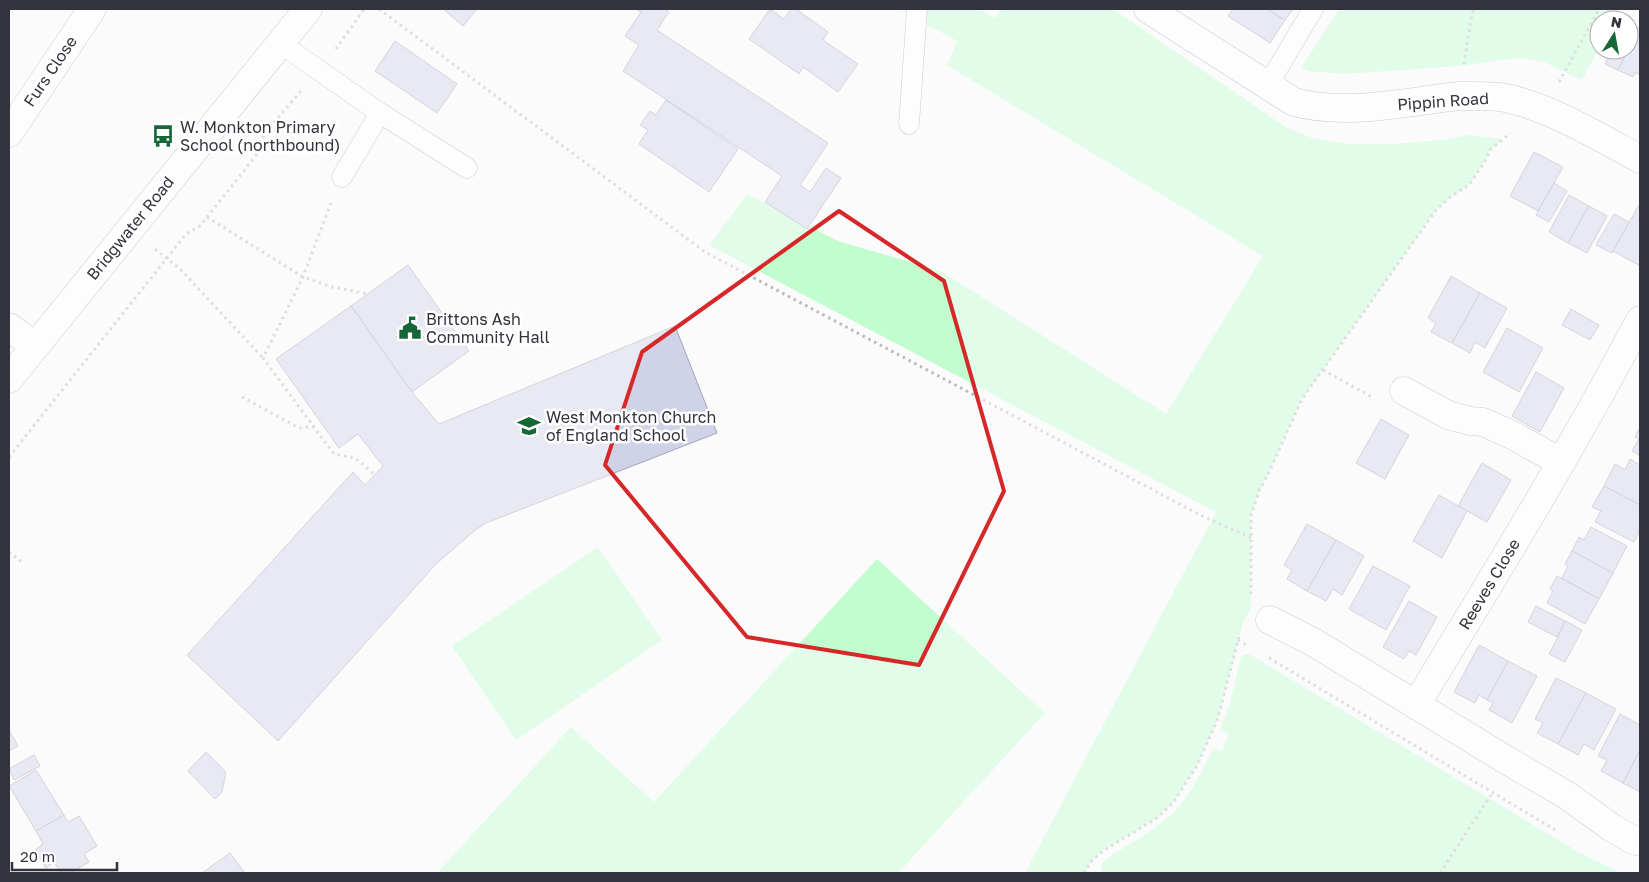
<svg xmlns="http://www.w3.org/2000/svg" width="1649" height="882" font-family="'Golos Text',sans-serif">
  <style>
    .green { fill: #c2fdd0 }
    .building { fill: #d0d2e8; stroke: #a2a5b9 }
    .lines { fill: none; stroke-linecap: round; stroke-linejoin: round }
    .lane-casing { stroke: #8f92a6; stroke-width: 21 }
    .street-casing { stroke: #8f92a6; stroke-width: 29 }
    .path { stroke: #bababd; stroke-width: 3; stroke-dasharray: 2.5 4; stroke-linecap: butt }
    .lane { stroke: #fff; stroke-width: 20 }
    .street { stroke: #fff; stroke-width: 28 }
    .marked { fill: none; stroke: #d62828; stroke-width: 4; stroke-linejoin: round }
    .labels { text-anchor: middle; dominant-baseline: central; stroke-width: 5; stroke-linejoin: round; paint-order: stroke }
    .street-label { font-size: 16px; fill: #32333c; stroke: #fff }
    .poi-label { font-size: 16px; fill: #32333c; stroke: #fff; text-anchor: start }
  </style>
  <rect width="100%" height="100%" fill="#fbfbfb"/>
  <g class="green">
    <path d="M899 9H979L995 18 1002 9H1113L1287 128 1313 138 1349 144H1392L1442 140 1469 135 1501 139 1490 150 1484 163 1469 185 1450 197 1436 210 1302 399 1270 470 1259 491 1251 515V607L1243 623 1218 718 1198 764 1173 803 1156 818 1103 851 1092 860 1084 873H1025L1216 512 709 245 747 194 838 241 941 271 1166 414 1263 256 947 65 957 41Z"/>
    <path d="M1339 9H1619L1613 20H1599V48L1582 80 1542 61 1521 58 1500 60 1460 66 1344 74 1309 71 1301 68Z"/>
    <path d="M598 547 662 640 516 740 452 646Z"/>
    <path d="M877 559 1045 713 898 873H437L571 727 654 802Z"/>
    <path d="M1244 654 1251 655 1580 853 1621 873H1102L1101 866 1104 861C1126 845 1153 832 1173 813 1191 795 1202 770 1214 748L1222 751 1229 734 1220 730 1230 703 1241 657Z"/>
  </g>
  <g class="building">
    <path d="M443 9H477L463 26Z"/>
    <path d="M636 9H664L669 12 657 30 828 143 800 185 810 192 826 168 841 178 807 229 765 202 782 176 623 71 639 45 625 36 641 12Z"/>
    <path d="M770 9 784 19 791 9H796L828 32 823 40 858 64 838 92 803 67 799 74 749 39Z"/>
    <path d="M1233 9H1267L1285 20 1270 43 1228 16Z"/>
    <path d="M1267 9H1293L1285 20Z"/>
    <path d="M1629 23 1639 28 1629 49Z"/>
    <path d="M1639 28 1640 75 1636 72 1633 77 1618 70Z"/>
    <path d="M395 41 457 84 437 113 375 71Z"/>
    <path d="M1599 48V50H1628L1618 70 1605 64 1608 58 1597 52Z"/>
    <path d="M666 100 738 149 709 192 639 144 648 130 640 125 650 111 656 115Z"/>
    <path d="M1534 152 1563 167 1538 211 1510 196Z"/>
    <path d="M1554 183 1567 191 1549 222 1536 215Z"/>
    <path d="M1569 195 1589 206 1568 243 1549 232Z"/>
    <path d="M1639 205 1640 206V266L1613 251Z"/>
    <path d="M1589 206 1607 216 1587 253 1568 243Z"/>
    <path d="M1614 214 1629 222 1612 253 1596 245Z"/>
    <path d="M408 265 469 351 412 392 351 306Z"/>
    <path d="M1451 276 1480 293 1452 343 1431 332 1436 323 1428 318Z"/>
    <path d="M1480 293 1507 308 1485 348 1475 342 1470 353 1452 343Z"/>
    <path d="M351 306 412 392 439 424 675 326 717 433 486 523 474 531 436 564 278 741 187 655 353 472 365 485 383 466 358 434 339 448 276 359Z"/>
    <path d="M1571 309 1599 325 1590 340 1562 325Z"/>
    <path d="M1507 328 1543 348 1519 392 1483 372Z"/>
    <path d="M1536 372 1564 388 1540 432 1512 416Z"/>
    <path d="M1381 419 1409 435 1385 479 1356 463Z"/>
    <path d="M1640 427V456L1632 451 1639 439 1635 437Z"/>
    <path d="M1630 459 1640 465V505L1604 486 1615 464 1625 470Z"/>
    <path d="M1482 463 1511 480 1487 522 1458 506Z"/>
    <path d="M1604 486 1640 505V530L1634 542 1595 522 1601 511 1592 507Z"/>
    <path d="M1439 495 1467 511 1442 558 1413 541Z"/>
    <path d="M1307 524 1336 540 1307 591 1287 579 1292 570 1284 565Z"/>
    <path d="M1591 527 1627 546 1613 573 1572 551 1579 537 1584 540Z"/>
    <path d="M1336 540 1364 556 1342 595 1333 589 1326 601 1307 591Z"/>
    <path d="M1572 551 1613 573 1599 599 1562 578 1568 566 1565 564Z"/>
    <path d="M1373 566 1410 586 1386 630 1349 609Z"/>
    <path d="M1557 576 1599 599 1585 624 1547 603 1553 591 1550 589Z"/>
    <path d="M1409 601 1437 617 1416 655 1409 651 1404 659 1383 647Z"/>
    <path d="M1536 606 1565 621 1557 637 1528 622Z"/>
    <path d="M1566 621 1582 630 1565 662 1549 654Z"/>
    <path d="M1479 645 1508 661 1487 700 1479 695 1475 703 1454 692Z"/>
    <path d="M1508 661 1537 676 1512 723 1489 710 1493 703 1487 700Z"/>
    <path d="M1556 678 1586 693 1558 744 1537 733 1543 723 1535 719Z"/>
    <path d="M1586 693 1616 709 1594 750 1584 744 1578 755 1558 744Z"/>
    <path d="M1620 714 1640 725V750L1623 783 1601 771 1607 760 1598 756Z"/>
    <path d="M9 730 18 746 9 751Z"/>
    <path d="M1640 750V792L1623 783Z"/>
    <path d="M206 752 226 772 222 792 215 799 188 771Z"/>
    <path d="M34 755 40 766 14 780 9 769Z"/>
    <path d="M36 770 64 815 36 831 9 786Z"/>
    <path d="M64 815 68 822 79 816 97 846 84 854 89 862 70 873H61L54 862 46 868 35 850 43 844 36 831Z"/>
    <path d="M230 853 245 873H202Z"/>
  </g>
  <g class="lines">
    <defs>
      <g id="lane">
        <path d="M280 43 380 113 467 168"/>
        <path d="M1268 85 1313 9"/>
        <path d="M909 124 917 9"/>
        <path d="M342 177 380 113"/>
      </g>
      <g id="street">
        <path d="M1148 9 1294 102C1347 116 1405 102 1459 96 1475 96 1491 95 1506 98 1554 109 1597 136 1640 159"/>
        <path d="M9 133 92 9"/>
        <path d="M9 327 35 346"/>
        <path d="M9 379 308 9"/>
        <path d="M1404 391 1448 415 1470 421 1483 422 1512 435 1561 462"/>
        <path d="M1270 620 1313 642 1503 758 1568 796 1612 828 1635 841"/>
        <path d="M1416 705C1493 578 1571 451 1640 320"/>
      </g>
    </defs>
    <use href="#lane" class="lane-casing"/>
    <use href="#street" class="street-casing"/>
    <g class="path">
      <path d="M379 9 705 252 1204 517 1252 538"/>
      <path d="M336 49 364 9"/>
      <path d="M1464 64 1472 13 1474 9"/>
      <path d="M1559 82 1599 9"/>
      <path d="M331 203 303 277 263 358 334 454 355 458 375 475"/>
      <path d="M207 217 303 277 332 287 368 294"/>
      <path d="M155 249 180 269 263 358"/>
      <path d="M1323 370 1372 397"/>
      <path d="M242 397 299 428 313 427"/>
      <path d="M9 457 186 234 200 226 258 153 264 134 301 91"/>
      <path d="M9 552 22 562"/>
      <path d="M1251 594V515L1259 491 1270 470 1302 399 1436 210 1450 197 1469 185 1484 163 1490 150 1510 133"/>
      <path d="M1238 640 1248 646"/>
      <path d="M1269 658 1557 831"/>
      <path d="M1084 873 1092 860 1103 851 1157 818 1173 803 1198 764 1218 718 1240 633"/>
      <path d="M1440 873 1493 792"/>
    </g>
    <use href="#lane" class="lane"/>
    <use href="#street" class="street"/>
  </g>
  <path d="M0 0H1649V882H0ZM839 211 944 281 1004 491 919 665 747 637 605 465 642 352Z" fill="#fbfbfb" fill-opacity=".55" fill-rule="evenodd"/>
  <path class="marked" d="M839 211 944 281 1004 491 919 665 747 637 605 465 642 352Z"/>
  <defs>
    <symbol id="bus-bare" viewBox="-9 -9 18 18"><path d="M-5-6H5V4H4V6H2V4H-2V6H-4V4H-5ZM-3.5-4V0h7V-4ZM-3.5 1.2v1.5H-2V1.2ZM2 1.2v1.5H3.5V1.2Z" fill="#166737" stroke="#fff" stroke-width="2.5" paint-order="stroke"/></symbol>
    <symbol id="civic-bare" viewBox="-9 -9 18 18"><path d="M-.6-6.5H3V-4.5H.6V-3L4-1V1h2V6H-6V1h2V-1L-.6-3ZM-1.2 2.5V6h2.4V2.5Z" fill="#166737" stroke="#fff" stroke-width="2.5" paint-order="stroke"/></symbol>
    <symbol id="school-bare" viewBox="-9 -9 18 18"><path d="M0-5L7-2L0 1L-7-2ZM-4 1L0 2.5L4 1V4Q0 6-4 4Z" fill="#166737" stroke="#fff" stroke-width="2.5" paint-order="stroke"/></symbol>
  </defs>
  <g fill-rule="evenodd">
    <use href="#bus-bare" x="147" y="120" width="32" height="32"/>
    <use href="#civic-bare" x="394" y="312" width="32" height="32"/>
    <use href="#school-bare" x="513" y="410" width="32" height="32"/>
  </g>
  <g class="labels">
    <g class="street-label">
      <text transform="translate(50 71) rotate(-56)">Furs Close</text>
      <text transform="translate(1443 101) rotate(-4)">Pippin Road</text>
      <text transform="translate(130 228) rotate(-51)">Bridgwater Road</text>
      <text transform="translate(1489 584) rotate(-59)">Reeves Close</text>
    </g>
    <g class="poi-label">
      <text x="180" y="127">W. Monkton Primary<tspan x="180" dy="18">School (northbound)</tspan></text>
      <text x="426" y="319">Brittons Ash<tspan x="426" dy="18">Community Hall</tspan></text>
      <text x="546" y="417">West Monkton Church<tspan x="546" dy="18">of England School</tspan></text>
    </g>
  </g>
  <rect width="1649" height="882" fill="none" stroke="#32333c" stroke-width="20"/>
  <g transform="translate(1614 35) rotate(11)"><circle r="24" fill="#ffffff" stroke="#adadb1"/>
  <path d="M0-4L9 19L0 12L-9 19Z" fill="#166737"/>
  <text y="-8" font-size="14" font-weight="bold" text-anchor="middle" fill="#32333c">N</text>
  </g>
  <path d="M12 862v8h105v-8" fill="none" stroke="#32333c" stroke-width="2.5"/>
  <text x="20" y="862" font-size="15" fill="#32333c" stroke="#ffffff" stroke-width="4" paint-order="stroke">20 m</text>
</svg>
